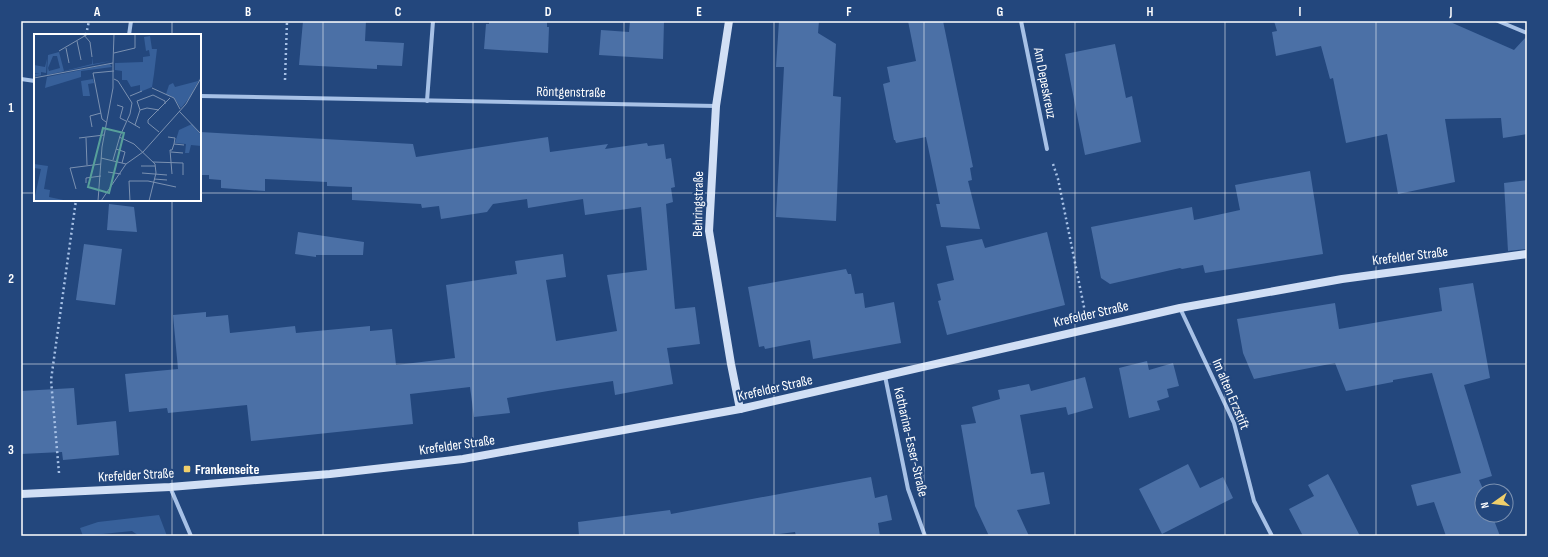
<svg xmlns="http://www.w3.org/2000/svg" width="1548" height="557" font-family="'Sofia Sans Condensed',sans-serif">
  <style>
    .green { fill: #37609a }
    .building { fill: #4b70a6 }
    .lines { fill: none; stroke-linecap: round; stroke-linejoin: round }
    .path { stroke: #a7c1e6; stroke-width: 2.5; stroke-dasharray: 2 3; stroke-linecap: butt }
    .street { stroke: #a7c1e6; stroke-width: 4 }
    .secondary { stroke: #d1dff5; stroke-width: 8 }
    .grid { fill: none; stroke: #fff; stroke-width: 1; stroke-opacity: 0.55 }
    .poi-dot { fill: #f0cf6b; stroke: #23477d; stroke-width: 1.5 }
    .labels { text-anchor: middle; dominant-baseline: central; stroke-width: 4; stroke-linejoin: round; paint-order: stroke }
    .street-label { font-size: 14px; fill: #fff; stroke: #23477d }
    .poi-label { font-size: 14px; font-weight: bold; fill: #fff; stroke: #23477d; text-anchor: start }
    .inset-road { fill: none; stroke: #7b91b1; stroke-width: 1 }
    .view { fill: #579f9a; fill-opacity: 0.15; stroke: #579f9a; stroke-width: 2 }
    .inset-edge { fill: none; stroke: #fff; stroke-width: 2 }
    .neatline { fill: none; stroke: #fff; stroke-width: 1.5 }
    .grid-label { font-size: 13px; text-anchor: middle; font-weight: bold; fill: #fff }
  </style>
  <rect width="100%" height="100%" fill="#23477d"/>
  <path class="green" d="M159 515 167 536H139L132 531 83 536 80 528 98 522Z"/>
  <g class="building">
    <path d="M303 21H366L365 41 404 43 402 66 377 65V69L299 65Z"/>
    <path d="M489 21H547V27H549L548 53 484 49 486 24H489Z"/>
    <path d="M630 21H664L663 59 599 55 601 30 629 32Z"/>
    <path d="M779 21H819L818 33 836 44 833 96 841 97 836 221 776 217 784 67H776Z"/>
    <path d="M908 21H943L973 167 970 168 972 180 968 181 980 229 941 227 936 204H940L926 137 896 143 895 140H894L883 84 890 82 887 67 916 61Z"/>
    <path d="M1274 21H1448L1514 50 1527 36V134L1503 138 1501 118 1445 119 1455 182 1398 194 1387 134 1346 143 1333 78 1330 79 1321 46 1276 56 1272 32 1277 31Z"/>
    <path d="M1115 44 1126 98 1132 96 1141 142 1085 155 1065 54Z"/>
    <path d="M200 132 413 144 416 157 548 137 550 152 608 144 605 149 647 143 648 146 664 144 666 159 671 158 675 187 671 188 673 202 666 204 675 309 695 307 700 344 667 348 673 384 615 395 613 381 548 391 507 398 510 413 474 417 470 387 410 394 413 424 251 441 247 405 168 413 167 408 129 412 125 374 178 369 173 315 206 312V317L228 315 230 333 295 326 296 333 370 326V331L392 329 396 365 455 358 446 285 517 274 515 261 563 254 566 277 546 280 556 341 617 331 607 275 647 270 641 207 585 215 583 199 528 208 527 199 493 204 487 212 441 219 439 206 422 208 421 204 352 200V187L327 186V182L265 179V191L221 188V180L209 179V175H200Z"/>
    <path d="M1310 171 1323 254 1205 273 1203 265 1182 269 1180 268 1110 284 1101 278 1091 227 1192 207 1194 220 1240 210 1235 185Z"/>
    <path d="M1527 180V249L1508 251 1504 183Z"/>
    <path d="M109 204 134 207 137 232 107 230Z"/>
    <path d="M298 232 364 242 363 255H316V257L295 254Z"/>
    <path d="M1047 232 1065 305 947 335 938 301 941 300 937 284 954 280 946 246 982 239 985 248Z"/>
    <path d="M84 244 122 249 115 305 76 300Z"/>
    <path d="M846 269 848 274H851L855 294 863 293 865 308 894 302 901 343 813 359 810 340 765 349 764 346 759 347 748 287Z"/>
    <path d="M1473 283 1490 378 1464 385 1492 476 1479 480 1484 491H1482V515H1492L1500 536H1446L1434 502 1417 506 1411 485 1461 473 1432 373 1393 380V382L1346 391 1335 363 1254 379 1243 353 1237 319 1335 303 1339 329 1442 311 1439 288Z"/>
    <path d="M1147 361 1149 370 1173 363 1179 386 1167 389 1169 397 1157 401 1160 410 1129 418 1119 368Z"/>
    <path d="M1085 377 1093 408 1068 415 1066 407 1020 415 1031 474 1044 472 1050 504 1017 510 1029 536H989L975 506 961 425 976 423 972 407 1000 399 998 390 1029 384 1031 391Z"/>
    <path d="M74 388 77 425 116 421 119 455 63 460 62 452 21 454V391Z"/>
    <path d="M1188 464 1200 488 1223 477 1233 498 1162 534 1139 489Z"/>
    <path d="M1328 474 1334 485 1360 536H1303L1289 509 1314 496 1308 485Z"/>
    <path d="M871 477 875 498 887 495 892 520 878 523 880 536H796L795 532 764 536H579L578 522 670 510 671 514Z"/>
  </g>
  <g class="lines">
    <g class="path">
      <path d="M86 35 89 21"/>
      <path d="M285 80 287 21"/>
      <path d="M1053 164 1058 179 1085 312"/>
      <path d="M59 473 51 380 76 200"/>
    </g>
    <g class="street">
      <path d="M1021 21 1047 149"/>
      <path d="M1498 21 1527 33"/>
      <path d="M129 35 131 21"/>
      <path d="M21 79 35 81"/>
      <path d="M200 96 716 106"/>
      <path d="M427 101 433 21"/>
      <path d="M1180 308 1234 423 1254 501 1272 536"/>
      <path d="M885 376 908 489 925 536"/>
      <path d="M170 487 191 536"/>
    </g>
    <g class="secondary">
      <path d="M729 21 716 106 709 231 731 364 740 409"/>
      <path d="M21 494 170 487 330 474 463 459 740 409 1180 308 1342 279 1527 254"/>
    </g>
  </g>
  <path class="grid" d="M172 21V35M323 21V536M473 21V536M624 21V536M774 21V536M924 21V536M1075 21V536M1225 21V536M1376 21V536M21 193H35M200 193H1527M172 200V536M21 364H1527"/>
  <rect class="poi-dot" x="183" y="465" width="8" height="8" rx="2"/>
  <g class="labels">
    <g class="street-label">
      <text transform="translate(1045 83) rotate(79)">Am Depeskreuz</text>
      <text transform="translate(571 92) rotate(1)">Röntgenstraße</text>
      <text transform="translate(698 204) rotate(-89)">Behringstraße</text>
      <text transform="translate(1410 256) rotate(-7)">Krefelder Straße</text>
      <text transform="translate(1091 314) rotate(-13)">Krefelder Straße</text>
      <text transform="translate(775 388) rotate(-13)">Krefelder Straße</text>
      <text transform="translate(1231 394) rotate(67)">Im alten Erzstift</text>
      <text transform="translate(911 442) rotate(77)">Katharina-Esser-Straße</text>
      <text transform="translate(457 445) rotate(-8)">Krefelder Straße</text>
      <text transform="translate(136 475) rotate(-3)">Krefelder Straße</text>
    </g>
    <g class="poi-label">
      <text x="195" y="469">Frankenseite</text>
    </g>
  </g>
  <g transform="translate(34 34)">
    <rect width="167" height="167" fill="#23477d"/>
    <path d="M116 2 118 15H123L120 40 118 53 106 58V51L97 53 93 46H88V37L81 36V29L109 28V23L116 22 115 16 112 17 110 3ZM25 18 30 37 58 30V23L59 30 77 27 13 41 14 21ZM19 22H23L26 34 15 37 14 34ZM13 25 12 39 7 38V41L12 40 0 43V40H6L0 39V31L11 33ZM76 30 78 33 47 37V43L11 54 13 43ZM167 42 156 63 147 74 140 64 132 60 135 51 139 49 141 53 164 47ZM59 45 60 49 54 50 56 62H49L47 47ZM158 90 167 101V112L157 111 155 119H151L152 110 141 109 145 96ZM0 130 14 132 10 155 16 156 15 163 34 167 0 166 7 135 0 134Z" fill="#37609a" fill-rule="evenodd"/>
    <path class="inset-road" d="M49 0 56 8 58 23M43 7 47 26M32 14 35 29M25 17 54 0M80 19 101 14V0M0 44 79 29 80 0M118 54 140 64 146 75M96 62 108 57M83 71 89 73 86 84 92 87M106 76 113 74 125 76M145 77 167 100M94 87 106 94M72 88 68 85 59 39 80 37M101 91 106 76 103 67 119 61 131 67V70M58 93 56 82 67 79M125 98 114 89V86L136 64M85 103 100 110 121 130 122 139 115 167M134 103 141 104 140 110M45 104 70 101M52 104 53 131M82 115 91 118 88 129M137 118 149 119M67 124 92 130M79 126 86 102 96 80 98 69 84 47 80 45M119 128 149 129V141M92 130 109 118 152 70 167 44M107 132H121M74 138 87 140M108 139 133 141M138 140 136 116H138L140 110 150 111M120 145 133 146M52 149V144L67 142M42 155 36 134 67 130M64 167 68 113 79 54V29M67 167 92 130M96 167 95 147H114L142 153M151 167H167"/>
    <path class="view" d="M69 94 90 99 75 159 54 153Z"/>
    <rect width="167" height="167" class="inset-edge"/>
  </g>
  <rect width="1548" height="557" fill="none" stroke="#23477d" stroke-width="44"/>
  <g transform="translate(1494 503) rotate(256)"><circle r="19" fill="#23477d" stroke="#7b91b1"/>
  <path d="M0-3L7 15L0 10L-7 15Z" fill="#f0cf6b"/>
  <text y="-6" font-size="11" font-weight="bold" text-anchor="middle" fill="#ffffff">N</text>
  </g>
  <rect x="22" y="22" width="1504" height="513" class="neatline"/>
  <g class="grid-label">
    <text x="97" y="16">A</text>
    <text x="248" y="16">B</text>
    <text x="398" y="16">C</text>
    <text x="548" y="16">D</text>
    <text x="699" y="16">E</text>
    <text x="849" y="16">F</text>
    <text x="1000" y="16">G</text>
    <text x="1150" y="16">H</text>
    <text x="1300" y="16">I</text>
    <text x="1451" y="16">J</text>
    <text x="11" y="112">1</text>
    <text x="11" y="283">2</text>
    <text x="11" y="454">3</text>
  </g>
</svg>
